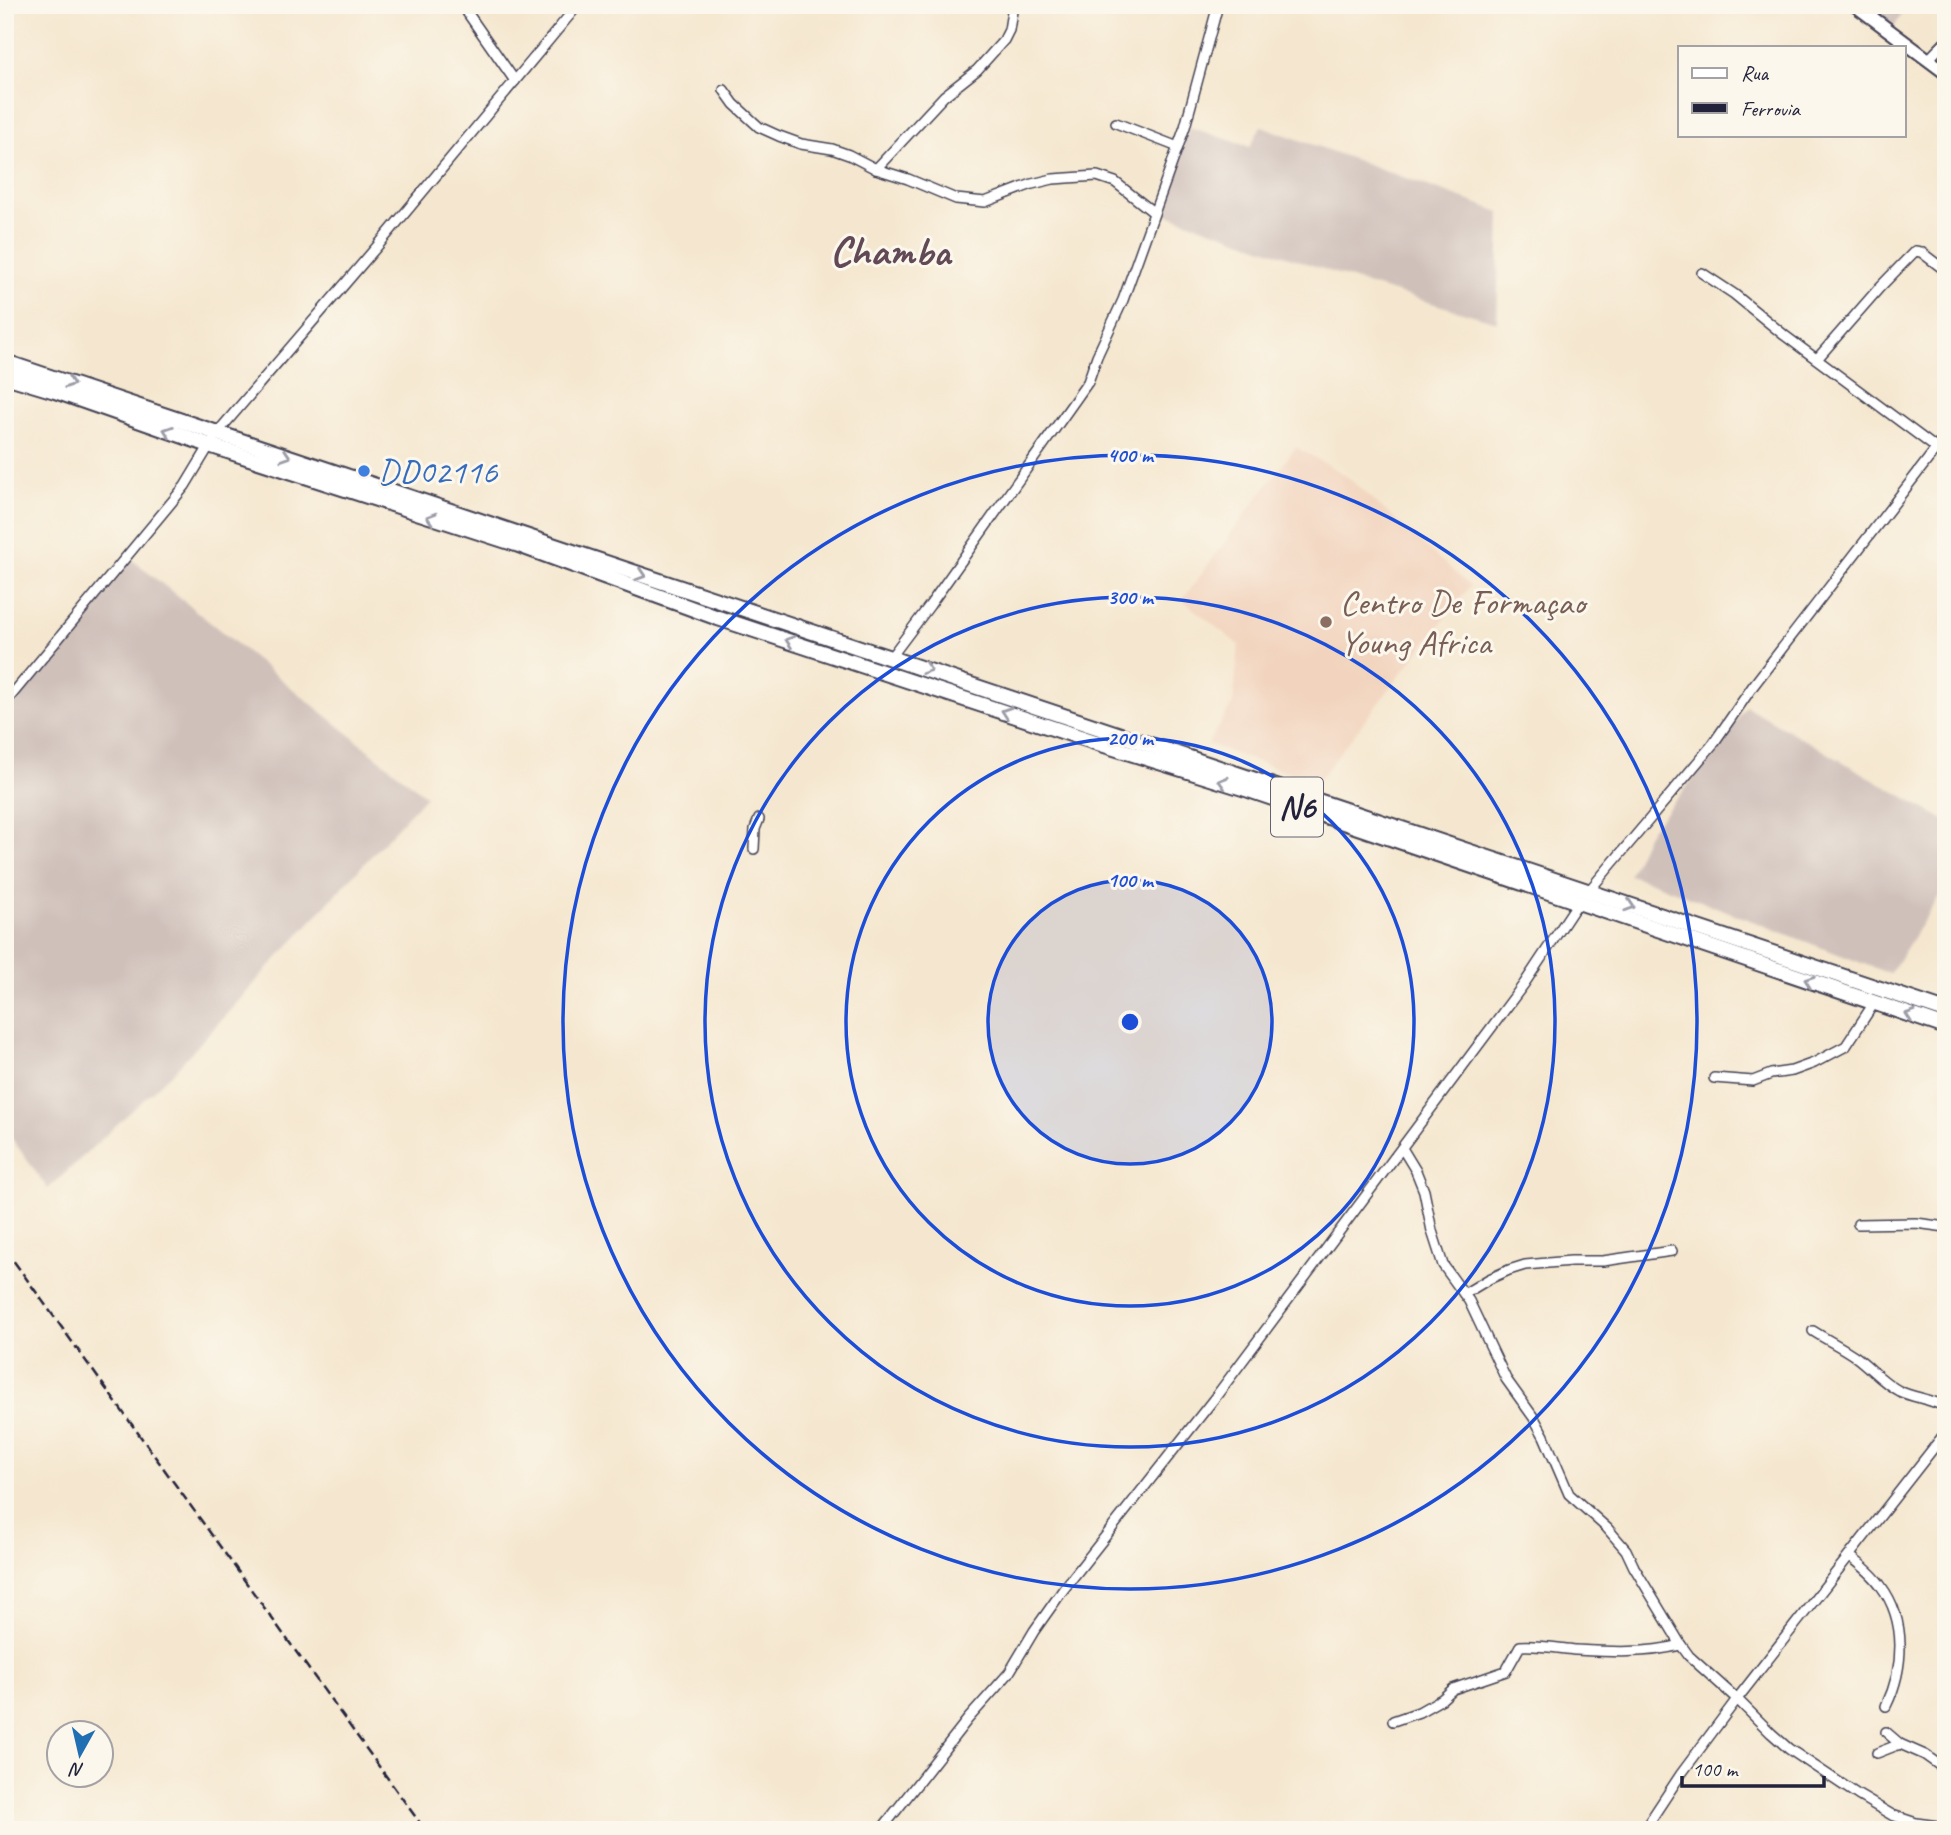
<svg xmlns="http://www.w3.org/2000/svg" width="1951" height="1835" font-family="Caveat,sans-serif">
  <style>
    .built { fill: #f2d4be }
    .industrial { fill: #cfc0ba }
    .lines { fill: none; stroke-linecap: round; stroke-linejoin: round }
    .minor-casing { stroke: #424051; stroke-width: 12 }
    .major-casing { stroke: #424051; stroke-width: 16 }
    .highway-casing { stroke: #424051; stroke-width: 18 }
    .minor { stroke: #fff; stroke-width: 9 }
    .major { stroke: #fff; stroke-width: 12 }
    .highway { stroke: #fff; stroke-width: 14 }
    .rail { stroke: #22223b; stroke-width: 2.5; stroke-dasharray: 10 5; stroke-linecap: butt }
    .oneway { stroke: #9c9ca7 }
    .ring { fill: none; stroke: #1d4ed8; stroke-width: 3.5 }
    .shop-dot { fill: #3f7fe0; stroke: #fbf7ec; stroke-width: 2.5 }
    .education-dot { fill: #8d6e63; stroke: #fbf7ec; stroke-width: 2.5 }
    .labels { text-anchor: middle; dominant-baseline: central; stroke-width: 6; stroke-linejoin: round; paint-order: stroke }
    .shield { fill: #fbf7ec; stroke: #636270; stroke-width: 2 }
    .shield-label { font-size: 33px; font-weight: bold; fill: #22223b }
    .shop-label { font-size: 35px; fill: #366cbe; stroke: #fbf7ec; text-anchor: start }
    .education-label { font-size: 35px; fill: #785e54; stroke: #fbf7ec; text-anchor: start }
    .district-label { font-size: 42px; font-weight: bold; fill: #614956; stroke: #fbf7ec }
    .centre { fill: #1d4ed8; stroke: #fbf7ec; stroke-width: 3.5 }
    .ring-label { font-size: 21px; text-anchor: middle; font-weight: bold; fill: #1d4ed8; stroke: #fbf7ec; stroke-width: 6; stroke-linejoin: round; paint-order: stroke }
  </style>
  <rect width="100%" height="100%" fill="#fbf7ec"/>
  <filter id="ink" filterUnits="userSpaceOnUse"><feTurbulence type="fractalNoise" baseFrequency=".0143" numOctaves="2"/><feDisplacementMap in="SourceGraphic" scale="14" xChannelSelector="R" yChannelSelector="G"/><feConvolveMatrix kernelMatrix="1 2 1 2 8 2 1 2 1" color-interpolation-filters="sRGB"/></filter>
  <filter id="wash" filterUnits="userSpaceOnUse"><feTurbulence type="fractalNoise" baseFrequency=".00686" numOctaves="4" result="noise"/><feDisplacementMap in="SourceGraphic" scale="28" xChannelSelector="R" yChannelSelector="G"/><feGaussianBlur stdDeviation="1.57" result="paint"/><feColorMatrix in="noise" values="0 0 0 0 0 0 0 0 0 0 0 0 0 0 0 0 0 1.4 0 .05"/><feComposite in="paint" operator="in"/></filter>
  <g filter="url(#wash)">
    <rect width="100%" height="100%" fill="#f5e7cf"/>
    <path class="built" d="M1296 447 1345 475 1470 586 1316 783 1208 744 1233 703 1239 645 1182 600Z"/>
    <g class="industrial">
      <path d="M1860 5H1908L1893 28Z"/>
      <path d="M1261 126 1500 212 1497 322 1366 284 1167 214 1162 207 1189 127 1250 147Z"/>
      <path d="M130 558 426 796 176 1069 48 1189 5 1129V708Z"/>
      <path d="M1746 706 1946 821V885L1890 974 1646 880 1629 875 1648 833 1716 752Z"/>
    </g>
  </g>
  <g filter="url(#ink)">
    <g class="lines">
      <defs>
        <g id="minor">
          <path d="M462 5 515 81"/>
          <path d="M1928 60 1946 41"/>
          <path d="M724 90 734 104 759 127 779 136 801 144 832 149 849 155 876 169 908 179 956 199 985 202 1032 184 1053 179 1097 176 1115 182 1153 212"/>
          <path d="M1116 123 1178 147"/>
          <path d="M876 169 944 96 977 70 1004 40 1009 30 1013 5"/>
          <path d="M1702 273 1734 294 1784 335 1936 448"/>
          <path d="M1817 359 1880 287 1915 251 1921 252 1946 271"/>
          <path d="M891 657 930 605 1088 382 1097 356 1123 300 1185 127 1218 5"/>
          <path d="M5 703 185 486 217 433 380 243 578 5"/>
          <path d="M754 849 755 829 759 819"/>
          <path d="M1588 892 1713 744 1753 686 1946 436"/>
          <path d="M1714 1078 1753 1081 1771 1074 1792 1071 1814 1063 1846 1046 1874 1003"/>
          <path d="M1402 1148 1416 1171 1424 1191 1432 1231 1443 1265 1469 1301 1506 1379 1534 1418 1544 1436 1569 1494 1607 1528 1626 1550 1634 1567 1681 1645 1689 1656 1737 1699 1771 1733 1789 1749 1858 1795 1892 1815 1916 1823 1946 1827"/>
          <path d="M1858 1224 1916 1223 1946 1227"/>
          <path d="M1464 1294 1489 1279 1509 1270 1525 1265 1571 1261H1603L1672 1251"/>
          <path d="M1813 1331C1827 1340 1842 1347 1856 1357 1871 1368 1882 1382 1899 1391 1914 1398 1931 1399 1946 1407"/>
          <path d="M1850 1556C1861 1565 1873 1574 1881 1586 1907 1621 1904 1669 1886 1706"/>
          <path d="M1393 1721 1419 1712 1442 1699 1453 1689 1506 1671 1520 1646C1539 1645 1556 1648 1575 1650 1611 1652 1645 1654 1681 1645"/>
          <path d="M1886 1732 1900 1744 1925 1755 1946 1770"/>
          <path d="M1877 1753 1900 1744"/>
          <path d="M881 1830 968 1719 1009 1673 1034 1631 1063 1590 1217 1395 1524 984 1579 901"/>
          <path d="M1629 1830 1644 1828"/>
          <path d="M1644 1830 1681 1774 1737 1699 1946 1432"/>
        </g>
        <path id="major" d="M1855 5 1946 73"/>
        <g id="highway">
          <path d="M5 362 1946 1011"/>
          <path d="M5 376 55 391 209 445 516 544 718 618 1098 743 1249 790 1946 1027"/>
        </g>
      </defs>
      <use href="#minor" class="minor-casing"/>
      <use href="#major" class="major-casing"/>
      <use href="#highway" class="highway-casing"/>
      <use href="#minor" class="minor"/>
      <use href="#major" class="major"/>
      <use href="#highway" class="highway"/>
      <path class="rail" d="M5 1249 425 1830"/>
    </g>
    <defs><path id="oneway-chevron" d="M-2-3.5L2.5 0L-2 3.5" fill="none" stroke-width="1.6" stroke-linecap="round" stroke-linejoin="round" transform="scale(1.75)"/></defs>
    <g class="oneway">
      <use href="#oneway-chevron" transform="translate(70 383) rotate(19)"/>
      <use href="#oneway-chevron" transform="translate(168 431) rotate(-161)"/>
      <use href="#oneway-chevron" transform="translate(286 456) rotate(18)"/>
      <use href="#oneway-chevron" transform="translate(431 518) rotate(-163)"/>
      <use href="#oneway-chevron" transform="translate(641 575) rotate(18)"/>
      <use href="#oneway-chevron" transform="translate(790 641) rotate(-162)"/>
      <use href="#oneway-chevron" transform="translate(927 669) rotate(18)"/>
      <use href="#oneway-chevron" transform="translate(1006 712) rotate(-161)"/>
      <use href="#oneway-chevron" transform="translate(1223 782) rotate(-163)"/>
      <use href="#oneway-chevron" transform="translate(1630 906) rotate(18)"/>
      <use href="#oneway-chevron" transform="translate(1809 981) rotate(-161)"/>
      <use href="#oneway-chevron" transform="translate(1910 1015) rotate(-161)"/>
    </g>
  </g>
  <circle cx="1130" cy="1022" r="142" fill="#1d4ed8" fill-opacity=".12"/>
  <g class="ring">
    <circle cx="1130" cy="1022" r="142"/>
    <circle cx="1130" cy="1022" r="284"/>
    <circle cx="1130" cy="1022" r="425"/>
    <circle cx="1130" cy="1022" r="567"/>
  </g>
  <circle class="shop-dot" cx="364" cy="471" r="7"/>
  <circle class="education-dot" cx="1326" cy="622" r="7"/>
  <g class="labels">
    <rect class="shield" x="1271" y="777.5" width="52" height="59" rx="5"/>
    <g class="shield-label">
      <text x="1297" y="807">N6</text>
    </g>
    <g class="shop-label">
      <text x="378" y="471">DD02116</text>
    </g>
    <g class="education-label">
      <text x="1340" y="602">Centro De Formaçao<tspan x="1340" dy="40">Young Africa</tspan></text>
    </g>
    <g class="district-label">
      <text x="890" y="251">Chamba</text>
    </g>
  </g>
  <circle cx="1130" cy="1022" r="10" class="centre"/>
  <g class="ring-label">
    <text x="1130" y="462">400 m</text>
    <text x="1130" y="604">300 m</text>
    <text x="1130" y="745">200 m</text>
    <text x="1130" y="887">100 m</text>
  </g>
  <rect width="1951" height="1835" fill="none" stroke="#fbf7ec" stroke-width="28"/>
  <rect x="1678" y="46" width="228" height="91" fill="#fbf7ec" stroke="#a4a2a5" stroke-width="2"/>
  <rect x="1692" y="68" width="35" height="10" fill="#ffffff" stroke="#a4a2a5" stroke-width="2"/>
  <text x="1741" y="80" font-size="21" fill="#22223b">Rua</text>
  <rect x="1692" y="103" width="35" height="10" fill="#22223b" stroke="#a4a2a5" stroke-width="2"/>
  <text x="1741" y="116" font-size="21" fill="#22223b">Ferrovia</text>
  <g transform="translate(80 1754) rotate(188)"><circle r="33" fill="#fbf7ec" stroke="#a4a2a5" stroke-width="2"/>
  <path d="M0-5L12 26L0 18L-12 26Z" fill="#1f6fb2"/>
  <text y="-10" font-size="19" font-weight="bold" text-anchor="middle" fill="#22223b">N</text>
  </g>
  <path d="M1682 1776v10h142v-10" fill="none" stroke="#22223b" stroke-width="3.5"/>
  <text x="1692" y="1776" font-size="21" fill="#22223b" stroke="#fbf7ec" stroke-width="5" paint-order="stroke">100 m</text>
</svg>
